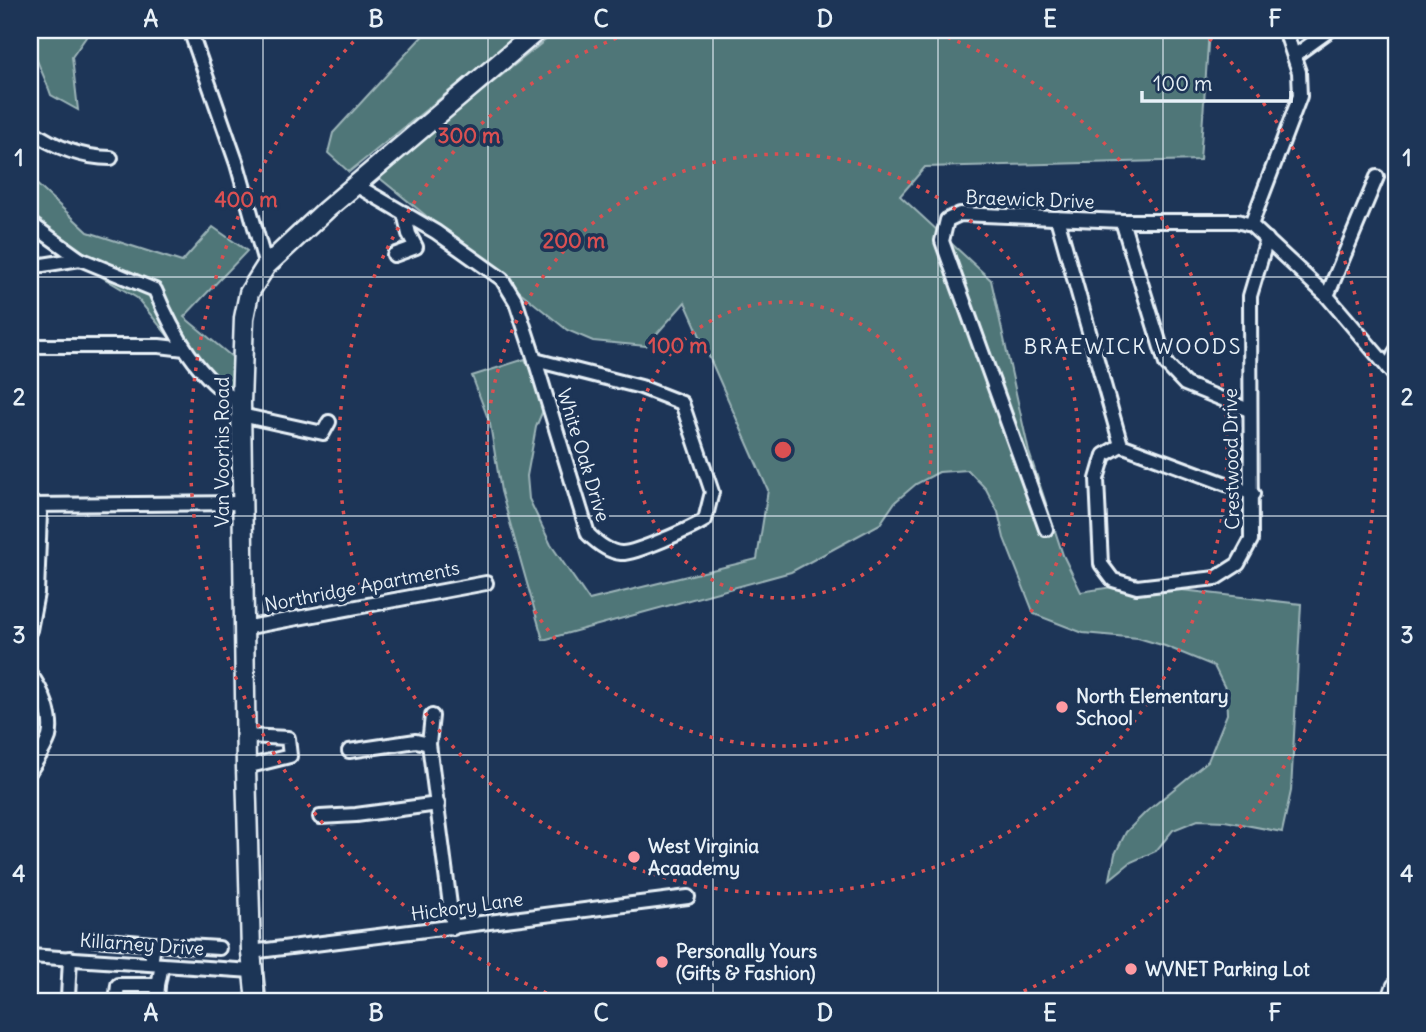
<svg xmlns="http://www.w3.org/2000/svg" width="1426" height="1032" font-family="Delius,sans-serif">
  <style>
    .green { fill: #507678; stroke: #9cb4b8; stroke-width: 2 }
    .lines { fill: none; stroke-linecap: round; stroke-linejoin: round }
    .street-casing { stroke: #e8f1f8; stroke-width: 18 }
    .secondary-casing { stroke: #e8f1f8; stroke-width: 23 }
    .street { stroke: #1d3557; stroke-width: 12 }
    .secondary { stroke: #1d3557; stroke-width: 18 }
    .grid { fill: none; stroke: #e8f1f8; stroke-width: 2; stroke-opacity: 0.55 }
    .ring { fill: none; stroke: #da5052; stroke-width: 3.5; stroke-dasharray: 3.5 7 }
    .poi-dot { fill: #ff9aa2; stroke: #1d3557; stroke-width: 2.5 }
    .labels { text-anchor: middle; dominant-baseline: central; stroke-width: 7; stroke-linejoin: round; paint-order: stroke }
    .street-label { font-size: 19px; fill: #e8f1f8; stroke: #1d3557 }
    .poi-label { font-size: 19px; font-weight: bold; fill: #e8f1f8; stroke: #1d3557; text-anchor: start }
    .neighbourhood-label { font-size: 21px; letter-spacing: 2px; fill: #e8f1f8; stroke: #1d3557 }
    .centre { fill: #da5052; stroke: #1d3557; stroke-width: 3.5 }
    .ring-label { font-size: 21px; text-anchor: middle; font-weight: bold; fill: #da5052; stroke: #1d3557; stroke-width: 7; stroke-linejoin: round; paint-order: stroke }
    .neatline { fill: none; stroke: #e8f1f8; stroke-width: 2.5 }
    .grid-label { font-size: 23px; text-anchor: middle; font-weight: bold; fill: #e8f1f8 }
  </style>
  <rect width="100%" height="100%" fill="#1d3557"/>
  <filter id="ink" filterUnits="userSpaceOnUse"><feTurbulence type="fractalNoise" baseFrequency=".0143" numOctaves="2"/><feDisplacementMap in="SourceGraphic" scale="14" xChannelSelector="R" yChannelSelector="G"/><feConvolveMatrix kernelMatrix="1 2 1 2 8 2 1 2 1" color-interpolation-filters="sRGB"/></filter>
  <g filter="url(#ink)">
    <g class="green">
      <path d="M30 30H91L72 57 78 110 51 95C44 74 30 51 30 30Z"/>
      <path d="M428 30H525L349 172 328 153 333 133Z"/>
      <path d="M558 30H1209L1200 160 925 167 900 196 991 280 1029 452 1063 555 1081 592 1131 584 1301 604 1291 791 1282 832 1225 821 1198 820 1173 830 1156 851 1131 862 1110 879 1115 854 1126 832 1146 812 1208 761 1227 714 1226 690 1214 666 1165 646 1138 638 1083 633 1034 614 1004 538 998 512 986 489 968 470 939 472 916 484 895 502 880 524 791 572 543 640 501 491 490 424 472 376 525 359 546 403 536 427 527 476 529 499 551 545 589 600 757 559 768 490 685 302 646 346 593 341 567 330 377 176Z"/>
      <path d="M30 178 88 232 182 262 213 227 247 251 184 317 243 366 228 409 137 298 30 234Z"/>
    </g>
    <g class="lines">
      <defs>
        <g id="street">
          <path d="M190 30 237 164 266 266"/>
          <path d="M1294 56 1330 30"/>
          <path d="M30 130C53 146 82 158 111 158"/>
          <path d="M354 184 436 232 502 279 516 302 535 360"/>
          <path d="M1057 218 1121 445 1253 494"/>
          <path d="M1122 221 1166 364 1185 384 1249 410"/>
          <path d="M30 223 80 259 155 290C173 333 198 379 241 403"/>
          <path d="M1251 225 1300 96 1299 72 1285 30"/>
          <path d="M394 255 416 247 409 234 404 213"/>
          <path d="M30 267 80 259"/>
          <path d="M1327 296 1377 177"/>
          <path d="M30 346H159L185 349"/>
          <path d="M535 360 641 387 682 403 712 492 705 520C692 528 635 554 621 553 608 552 597 543 588 534Z"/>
          <path d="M1388 368 1396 351"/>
          <path d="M241 415 323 433 329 422"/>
          <path d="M1121 445 1104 455 1097 479 1101 564 1113 580 1137 587 1216 578 1238 564 1251 540 1250 296 1267 239"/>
          <path d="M30 505 243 503"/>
          <path d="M1046 529 942 241 947 220 960 214 1122 221H1237L1251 225 1327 296 1396 377"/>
          <path d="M244 628 486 583"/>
          <path d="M30 630 37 593 40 513"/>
          <path d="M30 674C42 689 54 717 49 737 45 749 36 761 30 771"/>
          <path d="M432 716 429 744 453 928"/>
          <path d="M246 736 288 738 290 756 246 767"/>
          <path d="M349 751 416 741 429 744"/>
          <path d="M320 817 356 815 438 804"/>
          <path d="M94 939 154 944 151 964"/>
          <path d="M154 944 219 948"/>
          <path d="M251 952 688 897"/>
          <path d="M30 956 252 971"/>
          <path d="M68 997 70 958"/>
          <path d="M116 1002 118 985H158L162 965"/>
          <path d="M157 1002 158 985"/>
        </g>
        <g id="secondary">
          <path d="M256 1002 251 952 246 767 241 403 244 318 249 293 266 266 326 210 538 30"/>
          <path d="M1391 1002 1396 987"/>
        </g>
      </defs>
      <use href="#street" class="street-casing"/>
      <use href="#secondary" class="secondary-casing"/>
      <use href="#street" class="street"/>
      <use href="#secondary" class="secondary"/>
    </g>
  </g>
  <path class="grid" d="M263 30V1002M488 30V1002M713 30V1002M938 30V1002M1163 30V1002M30 277H1396M30 516H1396M30 755H1396"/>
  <g class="ring">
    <circle cx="783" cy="450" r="148"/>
    <circle cx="783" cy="450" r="296"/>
    <path d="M928 30A444 444 0 1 1 638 30"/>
    <path d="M566 1001A592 592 0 0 1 364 31M1202 31A592 592 0 0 1 1000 1001"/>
  </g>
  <g class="poi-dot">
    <circle cx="1062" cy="707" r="7"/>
    <circle cx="634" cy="857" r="7"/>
    <circle cx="662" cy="962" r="7"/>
    <circle cx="1131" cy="969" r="7"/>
  </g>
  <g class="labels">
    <g class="street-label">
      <text transform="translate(1030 199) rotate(2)">Braewick Drive</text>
      <text transform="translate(222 452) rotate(-90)">Van Voorhis Road</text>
      <text transform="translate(584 455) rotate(73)">White Oak Drive</text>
      <text transform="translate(1231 459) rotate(-91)">Crestwood Drive</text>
      <text transform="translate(362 586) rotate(-11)">Northridge Apartments</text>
      <text transform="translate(467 906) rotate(-8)">Hickory Lane</text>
      <text transform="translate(142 944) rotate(4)">Killarney Drive</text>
    </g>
    <g class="poi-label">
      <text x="1076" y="696">North Elementary<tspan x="1076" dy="22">School</tspan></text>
      <text x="648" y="846">West Virginia<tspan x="648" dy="22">Acaademy</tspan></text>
      <text x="676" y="951">Personally Yours<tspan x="676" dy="22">(Gifts &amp; Fashion)</tspan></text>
      <text x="1145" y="969">WVNET Parking Lot</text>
    </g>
    <g class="neighbourhood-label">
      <text x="1133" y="346">BRAEWICK WOODS</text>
    </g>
  </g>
  <circle cx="783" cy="450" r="10" class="centre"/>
  <g class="ring-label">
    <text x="469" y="143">300 m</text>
    <text x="246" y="207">400 m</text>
    <text x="574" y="248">200 m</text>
    <text x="678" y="353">100 m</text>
  </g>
  <rect width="1426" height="1032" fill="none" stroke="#1d3557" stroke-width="77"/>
  <path d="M1142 91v10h149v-10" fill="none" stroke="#e8f1f8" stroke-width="3.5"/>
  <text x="1153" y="91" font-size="21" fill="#e8f1f8" stroke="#1d3557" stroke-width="5" paint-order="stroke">100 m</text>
  <rect x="38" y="38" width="1350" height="955" class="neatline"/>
  <g class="grid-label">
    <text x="151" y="27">A</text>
    <text x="376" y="27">B</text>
    <text x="601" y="27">C</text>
    <text x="825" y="27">D</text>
    <text x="1050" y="27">E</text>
    <text x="1275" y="27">F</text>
    <text x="19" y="166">1</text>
    <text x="1407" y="166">1</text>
    <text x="19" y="405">2</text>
    <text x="1407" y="405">2</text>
    <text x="19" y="643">3</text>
    <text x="1407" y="643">3</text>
    <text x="19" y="882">4</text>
    <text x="1407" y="882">4</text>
    <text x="151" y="1021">A</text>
    <text x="376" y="1021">B</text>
    <text x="601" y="1021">C</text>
    <text x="825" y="1021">D</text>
    <text x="1050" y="1021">E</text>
    <text x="1275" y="1021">F</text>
  </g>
</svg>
